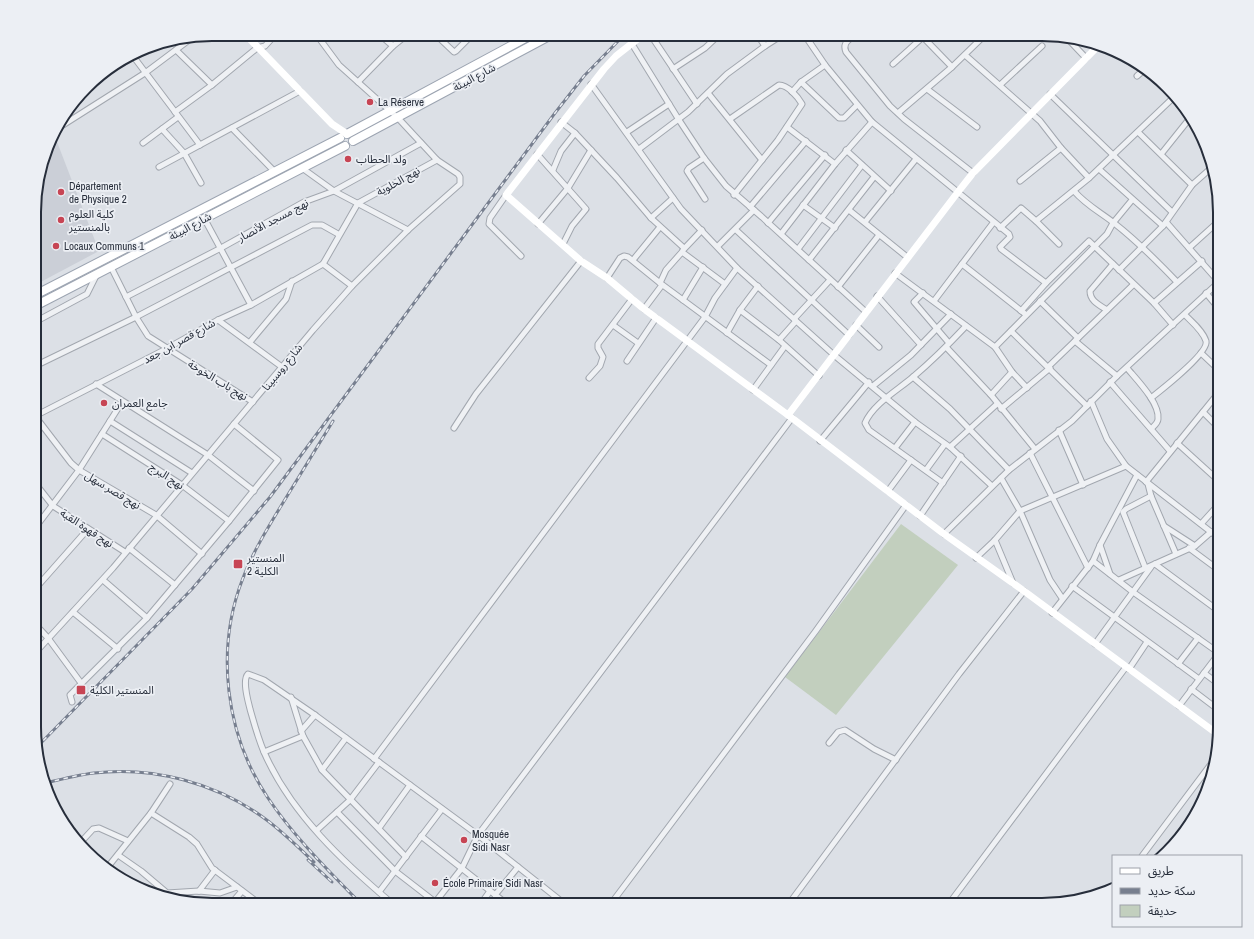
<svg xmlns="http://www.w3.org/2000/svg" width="1254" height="939" font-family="'Archivo Narrow','Noto Sans Arabic',sans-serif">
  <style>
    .built { fill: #cbcfd7 }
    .green { fill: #c2cfbe }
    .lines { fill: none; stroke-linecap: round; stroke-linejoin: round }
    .street-casing { stroke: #a2a7af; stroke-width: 7 }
    .primary-casing { stroke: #9ca4b1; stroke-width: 10 }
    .street { stroke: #eff1f4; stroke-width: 5 }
    .secondary { stroke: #fff; stroke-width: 7 }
    .primary { stroke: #fff; stroke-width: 8 }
    .rail-casing { stroke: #777f8f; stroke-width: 3 }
    .rail { stroke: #eceff4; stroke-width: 1.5; stroke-dasharray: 4.5; stroke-linecap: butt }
    .poi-dot { fill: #c74554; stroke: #eceff4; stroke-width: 1.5 }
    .labels { text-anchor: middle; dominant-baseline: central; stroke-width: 3.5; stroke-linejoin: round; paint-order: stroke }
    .street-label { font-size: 11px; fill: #272e3b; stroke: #eceff4 }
    .poi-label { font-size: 11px; fill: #272e3b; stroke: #eceff4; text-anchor: start }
    .rim { fill: none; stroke: #272e3b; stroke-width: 2 }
  </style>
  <rect width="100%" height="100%" fill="#dce0e6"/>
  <path class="built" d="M54 134 99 251 35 285 36 189Z"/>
  <path class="green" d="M901 524 958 565 836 715 785 677Z"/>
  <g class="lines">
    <defs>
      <g id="street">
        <path d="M379 34 393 46"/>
        <path d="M435 34 454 52 456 51 473 34"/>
        <path d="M650 34 697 104"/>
        <path d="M757 34 765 46"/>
        <path d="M804 34 825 65 872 122 1009 234 1010 237 1000 247 1001 249 1046 283"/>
        <path d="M855 34C849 40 842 43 846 52L890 106 904 119 973 173"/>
        <path d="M920 34 952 67"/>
        <path d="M1067 38 1086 58"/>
        <path d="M632 44 679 120 704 158 726 186 762 217 866 312"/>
        <path d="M176 50 212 85"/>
        <path d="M965 55 1040 121 1061 148 1089 178"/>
        <path d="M133 56 200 145"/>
        <path d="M893 64 923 37"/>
        <path d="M673 69 705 48 720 34"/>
        <path d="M1137 76 1145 69"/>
        <path d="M358 82 393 46 408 34"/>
        <path d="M801 82 839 118H844L857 105"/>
        <path d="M591 84 681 209 737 268 834 355 915 422 950 447 992 486"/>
        <path d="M1000 85 1042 46"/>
        <path d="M927 89 977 127"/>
        <path d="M792 92 801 82 825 65"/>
        <path d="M708 93 762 160"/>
        <path d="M1050 94 1172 212"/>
        <path d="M175 112 212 85 257 48 265 46 276 34"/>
        <path d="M898 113 952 67 986 34"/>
        <path d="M730 119 779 85C788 85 798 97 802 104L778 140 734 195"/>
        <path d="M561 122 575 133 617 178 651 218 684 248"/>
        <path d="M63 125 145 73 193 37"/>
        <path d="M787 127 835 164"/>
        <path d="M232 128 274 171"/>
        <path d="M162 129 184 153 201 183"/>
        <path d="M627 132 669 104"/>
        <path d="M1138 132 1192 185"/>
        <path d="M143 143 178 117"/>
        <path d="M639 149 688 112 727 74 765 46 784 34"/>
        <path d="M846 150 891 191"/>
        <path d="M1162 153 1190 118"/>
        <path d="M537 154 586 209 572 226 563 244"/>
        <path d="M704 158 689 168 687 171 705 199"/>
        <path d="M159 167 300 91"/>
        <path d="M302 168 334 191 408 230"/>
        <path d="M1099 169 1163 226"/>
        <path d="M553 170 561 151 575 133"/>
        <path d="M1020 181 1061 148"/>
        <path d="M1074 191C1086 205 1100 212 1114 223 1137 241 1157 261 1177 282"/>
        <path d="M506 195 490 218 489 224 521 256"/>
        <path d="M803 205 835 228"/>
        <path d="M750 207 806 141"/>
        <path d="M849 210 907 257"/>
        <path d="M204 218 251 305"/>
        <path d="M651 218 673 198"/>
        <path d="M1036 221 1059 244"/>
        <path d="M865 222 916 159"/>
        <path d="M1166 222 1219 282"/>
        <path d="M768 223 825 155"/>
        <path d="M538 224 568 188 591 150"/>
        <path d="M1000 228 1021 208 1036 221 1089 178 1174 97"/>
        <path d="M736 230 849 335"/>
        <path d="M781 234 835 164 872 122"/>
        <path d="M718 246 754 210"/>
        <path d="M1189 248 1220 220"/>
        <path d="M798 249 862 165"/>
        <path d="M683 250 702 230"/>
        <path d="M633 260 660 227"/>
        <path d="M809 260 874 177"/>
        <path d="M323 264 358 203 437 160"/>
        <path d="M323 264 352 286"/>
        <path d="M962 264 1024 313"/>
        <path d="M111 267 136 317 148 336 253 402"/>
        <path d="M1119 270 1163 226 1192 185 1210 169"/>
        <path d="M895 273 995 347 1012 372 1027 388"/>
        <path d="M607 278 620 258 624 256 628 257 660 283 771 365"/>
        <path d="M660 283 666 270 682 252 725 284"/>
        <path d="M838 287 879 235"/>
        <path d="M923 293 914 302 949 343"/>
        <path d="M1206 293 1220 310"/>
        <path d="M877 296 921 345"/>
        <path d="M126 297 221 248 304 202 334 191 421 143"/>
        <path d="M683 300 703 267"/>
        <path d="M934 301 993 223"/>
        <path d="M1040 301 1078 338"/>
        <path d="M1154 303 1202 261"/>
        <path d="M644 309 662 285"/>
        <path d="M740 310 779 340 819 376"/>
        <path d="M1107 310C1099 305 1090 301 1090 291L1113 264"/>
        <path d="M1021 311 1046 283 1089 241 1154 303 1173 325"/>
        <path d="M794 319 830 280"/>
        <path d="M218 320 282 367"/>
        <path d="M35 322 87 294 97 274"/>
        <path d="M613 325 638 343"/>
        <path d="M856 325 879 347"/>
        <path d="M1011 331 1087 406"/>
        <path d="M727 333 740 310 758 286"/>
        <path d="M779 340 796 321"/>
        <path d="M1075 341 1117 376"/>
        <path d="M250 342 286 299 292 281"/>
        <path d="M946 347 991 395 1035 449"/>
        <path d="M995 347 1107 234 1113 223 1132 200"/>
        <path d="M1201 353 1220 371"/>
        <path d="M627 361 656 318"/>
        <path d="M35 366 136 317 312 225H322L338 234"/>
        <path d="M1048 367 1133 285"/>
        <path d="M1127 368C1136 379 1160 403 1158 419 1158 423 1154 426 1151 429"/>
        <path d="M913 377 950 409 1009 470"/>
        <path d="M589 378 600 366 603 357 598 348V344L632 299"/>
        <path d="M1110 382 1170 451"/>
        <path d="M96 384 208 455 254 491"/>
        <path d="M873 386 911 355 951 314"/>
        <path d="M753 390 785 346"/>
        <path d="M991 395 1012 372"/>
        <path d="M1151 398C1161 390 1209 353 1206 341 1203 331 1192 322 1185 315"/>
        <path d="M1091 401 1107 439 1126 466 1220 539"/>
        <path d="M1001 409 1050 368"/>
        <path d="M1203 412 1220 429"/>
        <path d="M35 416 166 349 218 320 251 305 323 264"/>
        <path d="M35 416 71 463 79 470 156 515 202 554"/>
        <path d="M110 421 192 473"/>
        <path d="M454 428 476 394 581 261"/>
        <path d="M1059 430 1083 485"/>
        <path d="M102 434 182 485 229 521"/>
        <path d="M820 441 869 382"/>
        <path d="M1177 443 1220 482"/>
        <path d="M950 447 997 404"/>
        <path d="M895 448 915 422"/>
        <path d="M1030 453 1088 568"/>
        <path d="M926 470 945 444"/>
        <path d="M1001 478 1020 511 1050 580 1062 598"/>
        <path d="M1146 482 1220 391"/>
        <path d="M35 483 53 506 125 552"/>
        <path d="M943 483 869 430 865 423C873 404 898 390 913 377 932 361 949 344 966 326"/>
        <path d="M1148 484 1151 496 1176 554"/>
        <path d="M888 491 911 460"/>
        <path d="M920 516 961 456"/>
        <path d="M1201 524 1220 503"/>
        <path d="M1164 526 1195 546"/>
        <path d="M35 528 79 470 122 402"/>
        <path d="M944 534 1009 470 1072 421 1117 376 1220 281"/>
        <path d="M995 540 1013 583"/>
        <path d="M1100 545 1110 574"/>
        <path d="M129 548 175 585"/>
        <path d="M1189 548 1220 571"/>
        <path d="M976 558 995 540 1020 511 1126 466"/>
        <path d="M1093 561 1133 592 1219 653"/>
        <path d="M1155 564 1220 612"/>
        <path d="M1145 567 1123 512 1126 509 1151 496"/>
        <path d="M103 580 147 618"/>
        <path d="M1119 580 1195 546 1211 532"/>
        <path d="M1072 586 1199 679"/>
        <path d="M35 589 88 529"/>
        <path d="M73 612 118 649"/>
        <path d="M1052 613 1093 561 1100 545 1137 475"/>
        <path d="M35 624 48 638 81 683"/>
        <path d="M1095 644 1151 567"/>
        <path d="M35 653 113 568 313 330 352 286 408 230 460 184V177L458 174 437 160 398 118 339 65 316 34"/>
        <path d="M1178 664 1198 638"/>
        <path d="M1129 669 1147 642"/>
        <path d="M1204 673 1220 685"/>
        <path d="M1191 689 1220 711"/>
        <path d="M291 697 303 736 322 770 406 857"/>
        <path d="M72 702 70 695 147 618 229 521 278 460 234 424"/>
        <path d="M1179 706 1220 652"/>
        <path d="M301 731 315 715"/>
        <path d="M829 743 838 732 845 730 874 749 896 760"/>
        <path d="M264 752 303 736"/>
        <path d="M374 759 705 317 715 298 737 268"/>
        <path d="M322 770 346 738"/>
        <path d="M337 812 395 871 439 905"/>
        <path d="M151 813 189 837 197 844 212 868 261 905"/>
        <path d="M379 828 410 785"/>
        <path d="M317 830 350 800 379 762"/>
        <path d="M421 836 508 905"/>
        <path d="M81 842 93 829 99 828 128 841"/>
        <path d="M118 855 141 871 167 893 199 891 220 893 237 887"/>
        <path d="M1142 856 1214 760"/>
        <path d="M107 868 151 813 170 784"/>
        <path d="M199 891 215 870"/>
        <path d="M379 892 442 809"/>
        <path d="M495 895 518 867"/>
        <path d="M230 905 242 891"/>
        <path d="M394 905C344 863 291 814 264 752 258 738 254 723 250 709 248 701 242 680 248 674L264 680 315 715 478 835 566 905"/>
        <path d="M433 905 462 868 478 835 792 418"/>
        <path d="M480 905 490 891"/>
        <path d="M610 905 815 632 906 505"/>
        <path d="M788 905 959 674 1024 591"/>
        <path d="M948 905 1126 667"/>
      </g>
      <g id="primary">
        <path d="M347 134 533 34"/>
        <path d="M353 141 553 34"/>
        <path d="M35 295 340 138"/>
        <path d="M35 306 345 146"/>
      </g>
    </defs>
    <use href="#street" class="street-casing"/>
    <use href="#primary" class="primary-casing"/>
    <use href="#street" class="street"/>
    <g class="secondary">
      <path d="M245 34 332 124 347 134"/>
      <path d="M644 34 616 56 604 69 506 195 581 261 607 278 644 309 788 415 944 534 1024 591 1220 736"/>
      <path d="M788 415 958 192 973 173 1099 45"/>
    </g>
    <use href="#primary" class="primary"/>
    <defs>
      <g id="rail">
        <path d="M333 421C316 449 299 477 281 506 267 529 253 552 243 578 215 649 225 734 268 798 294 837 329 871 362 905"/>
        <path d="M37 747 192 589 270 497 555 113 584 76 625 34"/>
        <path d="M46 783C62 779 78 775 94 773 153 766 216 783 264 818 282 831 298 847 314 862"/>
        <path d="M308 860 332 882"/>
      </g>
    </defs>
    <use href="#rail" class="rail-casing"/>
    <use href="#rail" class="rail"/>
  </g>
  <g class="poi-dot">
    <circle cx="370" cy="102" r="4"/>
    <circle cx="348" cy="159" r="4"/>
    <circle cx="61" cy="192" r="4"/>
    <circle cx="61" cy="220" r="4"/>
    <circle cx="56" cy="246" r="4"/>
    <circle cx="104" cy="403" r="4"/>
    <rect x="233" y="559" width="10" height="10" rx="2"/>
    <rect x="76" y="685" width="10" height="10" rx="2"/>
    <circle cx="464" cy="840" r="4"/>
    <circle cx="435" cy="883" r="4"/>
  </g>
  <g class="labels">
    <g class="street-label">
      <text transform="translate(474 77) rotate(-28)">شارع البيئة</text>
      <text transform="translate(398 181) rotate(-29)">نهج الخلوية</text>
      <text transform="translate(273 220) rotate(-28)">نهج مسجد الأنصار</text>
      <text transform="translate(190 226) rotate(-28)">شارع البيئة</text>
      <text transform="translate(179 341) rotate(-29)">شارع قصر ابن جعد</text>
      <text transform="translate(282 367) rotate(-51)">شارع روسبينا</text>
      <text transform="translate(218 380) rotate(31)">نهج باب الخوخة</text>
      <text transform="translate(167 476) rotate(33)">نهج البرج</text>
      <text transform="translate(113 490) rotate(31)">نهج قصر سهل</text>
      <text transform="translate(87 528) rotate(33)">نهج قهوة القبة</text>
    </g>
    <g class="poi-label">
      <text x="378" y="102">La Réserve</text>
      <text x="356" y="159">ولد الحطاب</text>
      <text x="69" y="186">Département<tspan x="69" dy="13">de Physique 2</tspan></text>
      <text x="69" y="214">كلية العلوم<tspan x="69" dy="13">بالمنستير</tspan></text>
      <text x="64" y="246">Locaux Communs 1</text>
      <text x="112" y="403">جامع العمران</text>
      <text x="247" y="558">المنستير<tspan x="247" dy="13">الكلية 2</tspan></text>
      <text x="90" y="690">المنستير الكلية</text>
      <text x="472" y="834">Mosquée<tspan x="472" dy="13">Sidi Nasr</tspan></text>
      <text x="443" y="883">École Primaire Sidi Nasr</text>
    </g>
  </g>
  <path d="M0 0H1254V939H0ZM212 41H1042A171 171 0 0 1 1213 212V727A171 171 0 0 1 1042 898H212A171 171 0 0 1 41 727V212A171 171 0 0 1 212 41Z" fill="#eceff4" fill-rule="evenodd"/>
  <path class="rim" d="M212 41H1042A171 171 0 0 1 1213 212V727A171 171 0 0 1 1042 898H212A171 171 0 0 1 41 727V212A171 171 0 0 1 212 41Z"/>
  <rect x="1112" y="855" width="130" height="72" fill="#eceff4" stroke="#9da2aa"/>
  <rect x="1120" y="868" width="20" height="6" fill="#ffffff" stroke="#9da2aa"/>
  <text x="1148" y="875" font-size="12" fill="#272e3b">طريق</text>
  <rect x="1120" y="888" width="20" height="6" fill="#777f8f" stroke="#9da2aa"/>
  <text x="1148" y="895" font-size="12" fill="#272e3b">سكة حديد</text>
  <rect x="1120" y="905" width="20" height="12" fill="#c2cfbe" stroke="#9da2aa"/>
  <text x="1148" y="915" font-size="12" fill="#272e3b">حديقة</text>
</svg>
